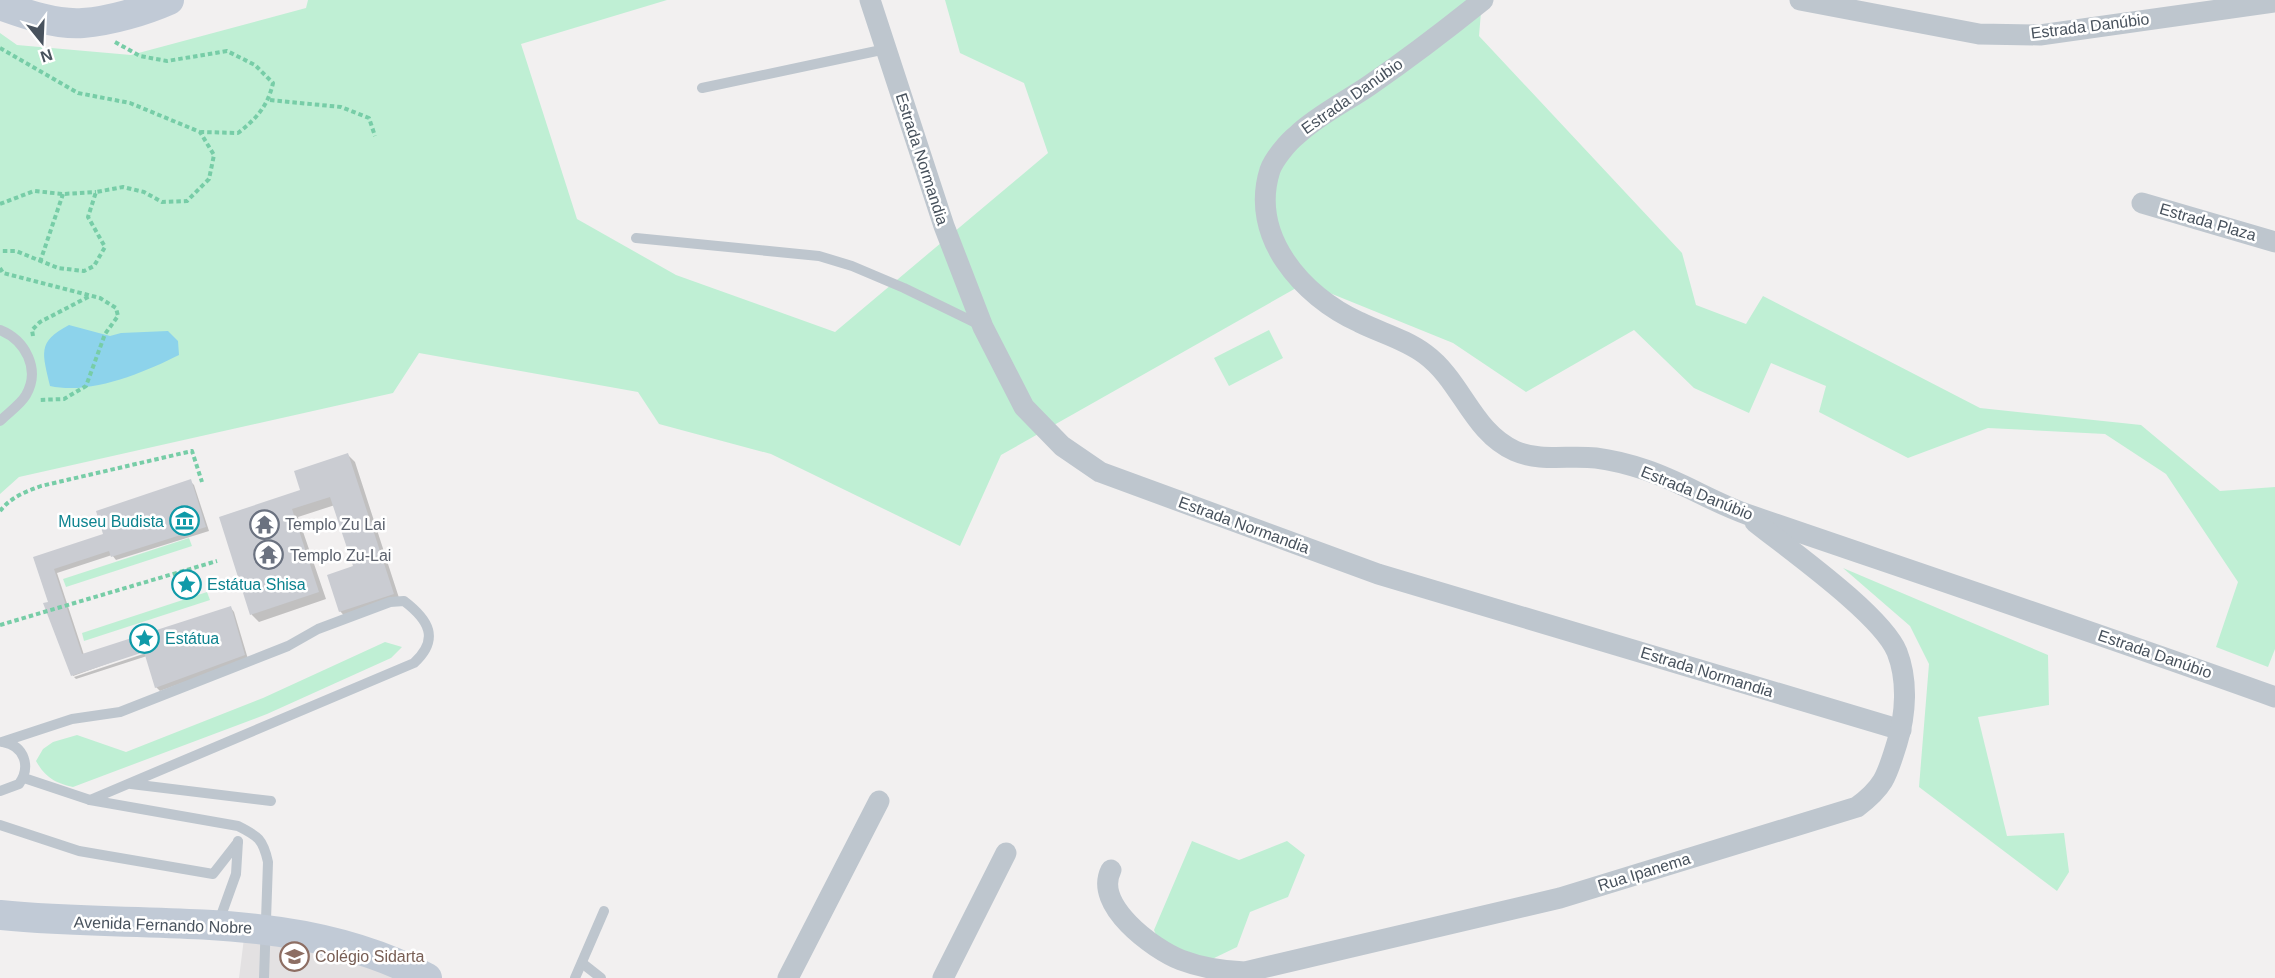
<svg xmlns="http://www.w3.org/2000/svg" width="2275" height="978" font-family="Helvetica,sans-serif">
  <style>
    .education { fill: #e3e1e2 }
    .green { fill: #bfefd4 }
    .water { fill: #8dd3eb }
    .shadow { fill: #0003 }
    .building { fill: #caccd2 }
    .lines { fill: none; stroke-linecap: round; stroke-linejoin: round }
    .path { stroke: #77cda7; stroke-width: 4; stroke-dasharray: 4.5 3; stroke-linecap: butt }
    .lane { stroke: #bec6ce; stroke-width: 10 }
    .street { stroke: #bec6ce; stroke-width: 21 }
    .secondary { stroke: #c1cad6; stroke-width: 30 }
    .labels { text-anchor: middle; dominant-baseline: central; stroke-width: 5; stroke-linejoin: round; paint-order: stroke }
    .street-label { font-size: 16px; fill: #48525d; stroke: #fff }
    .culture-label { font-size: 16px; fill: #0d838f; stroke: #fff; text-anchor: start }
    .worship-label { font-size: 16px; fill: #5b616d; stroke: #fff; text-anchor: start }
    .education-label { font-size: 16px; fill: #785e54; stroke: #fff; text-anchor: start }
  </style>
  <rect width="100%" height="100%" fill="#f2f0f0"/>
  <path class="education" d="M244 938 312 946 396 978H239Z"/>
  <g class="green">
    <path d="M308 0H667L521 44 577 219 676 275 835 332 1048 153 1024 83 960 53 945 0H1482L1479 36 1682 253 1696 305 1746 324 1763 296 1980 408 2141 425 2220 491 2275 487V649L2268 667 2216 647 2238 582 2166 474 2105 434 1988 428 1908 458 1819 412 1826 386 1771 363 1749 413 1694 388 1634 330 1526 392 1453 343 1305 283 1001 455 960 546 771 454 659 424 638 392 419 353 393 393 19 477 0 494V33L17 45 131 55 306 8Z"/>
    <path d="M1269 330 1283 358 1229 386 1214 358Z"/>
    <path d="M189 538 192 546 66 587 63 579Z"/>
    <path d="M1843 568 2048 655 2049 705 1978 717 2007 836 2064 833 2069 872 2057 891 1919 787 1929 664 1910 626Z"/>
    <path d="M207 592 210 600 84 641 82 633Z"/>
    <path d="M385 642 402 647 391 658 267 714 73 787C55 783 45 777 36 761L43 749 53 742 77 735 126 752 263 698Z"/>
    <path d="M1192 841 1239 860 1287 841 1305 855 1288 897 1250 912 1237 947 1208 961 1164 953 1154 930Z"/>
  </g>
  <path class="water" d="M69 325 110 336 121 333 168 331 178 341 179 355C143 373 91 395 50 386 43 354 36 342 69 325Z"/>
  <g class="shadow">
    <path d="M347 454 355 462 400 601 347 619 340 611 355 567 335 505 298 517 326 599 259 622 252 615 221 518 302 491Z"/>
    <path d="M190 481 194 485 209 531 116 560 112 555 57 573 84 655 231 608 234 612 248 659 160 691 156 687 147 656 76 679 74 677 152 651 151 648 73 676 35 558 105 535Z"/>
  </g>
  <g class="building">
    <path d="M348 453 394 594 339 612 327 575 353 566 330 497 292 509 319 592 250 615 219 517 300 490 294 471Z"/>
    <path d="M191 479 206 527 111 557 109 551 54 569 82 654 231 606 245 655 155 688 144 652 71 676 43 603 48 602 33 557 103 534 96 511Z"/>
  </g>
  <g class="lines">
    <g class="path">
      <path d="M115 42 140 56 167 61 227 51 255 65 273 83C268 106 256 119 238 133L201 132"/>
      <path d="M0 48 78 93 130 103 200 132 214 155 209 179 187 201 162 202 144 192 123 187 96 192 88 217 105 247 94 266 84 271 58 268 16 251H0"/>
      <path d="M270 100 341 107 369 118 375 136"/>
      <path d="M0 204 34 191 63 194 96 192"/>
      <path d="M40 262 63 194"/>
      <path d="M0 268 3 273 100 298 116 308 118 316 105 334 86 386 64 399 38 400"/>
      <path d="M33 336 32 330 40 322 90 296"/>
      <path d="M0 511C11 497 25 492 41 486L192 451 202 482"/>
      <path d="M0 625 217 561"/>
    </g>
    <g class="lane">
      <path d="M702 88 886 49"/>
      <path d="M636 238 819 256 852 266 904 288 980 325"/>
      <path d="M0 330C25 340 41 369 26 395 21 404 8 413 0 421"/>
      <path d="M2 742 72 719 120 712 288 646 318 629 390 602 404 601C429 620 440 639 414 663L90 800"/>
      <path d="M24 778 90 800 238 826C258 836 263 839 268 862L264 978"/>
      <path d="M131 784 271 801"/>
      <path d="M0 791 19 784C31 767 25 746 3 742"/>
      <path d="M0 825 79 851 213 874 238 842"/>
      <path d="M218 924 236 874 238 841"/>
      <path d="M582 963 601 978"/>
      <path d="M575 978 604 911"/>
    </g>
    <g class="street">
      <path d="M870 0 944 226 983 327 1024 407 1062 446 1100 472 1378 574 1901 730"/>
      <path d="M1483 0C1447 29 1409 58 1370 85 1347 101 1318 115 1297 135 1288 142 1274 159 1270 170 1249 236 1302 296 1359 322 1381 333 1405 339 1425 354 1462 381 1472 432 1515 451 1540 462 1569 455 1596 458 1612 460 1631 465 1646 470 1682 482 1714 503 1749 515 1924 575 2100 634 2275 697"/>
      <path d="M1800 0 1979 34 2040 35 2275 2"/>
      <path d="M2142 203 2275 242"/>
      <path d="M1111 870C1093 905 1153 949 1181 960 1202 968 1222 971 1245 972L1560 898 1857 807C1885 786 1887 775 1897 743 1906 714 1908 680 1897 652 1882 615 1790 550 1755 522"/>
      <path d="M788 978 879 801"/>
      <path d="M943 978 1006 853"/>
    </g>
    <g class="secondary">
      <path d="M0 5C25 14 56 25 83 23 110 21 144 11 169 0"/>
      <path d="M0 915C143 930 295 907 427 978"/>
    </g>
  </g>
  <defs>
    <symbol id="museum-ring" viewBox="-11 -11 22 22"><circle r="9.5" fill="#fff" stroke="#0f9aa8" stroke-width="1.5"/><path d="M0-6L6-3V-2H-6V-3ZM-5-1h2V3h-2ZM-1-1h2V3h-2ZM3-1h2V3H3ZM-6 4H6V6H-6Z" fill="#0f9aa8"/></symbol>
    <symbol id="temple-ring" viewBox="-11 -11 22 22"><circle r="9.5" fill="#fff" stroke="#6b7280" stroke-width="1.5"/><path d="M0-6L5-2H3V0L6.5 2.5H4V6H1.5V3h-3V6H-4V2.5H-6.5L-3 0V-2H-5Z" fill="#6b7280"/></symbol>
    <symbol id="sight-ring" viewBox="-11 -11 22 22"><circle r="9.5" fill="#fff" stroke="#0f9aa8" stroke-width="1.5"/><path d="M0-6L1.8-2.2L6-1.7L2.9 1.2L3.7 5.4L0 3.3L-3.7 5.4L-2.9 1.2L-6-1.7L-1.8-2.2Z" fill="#0f9aa8"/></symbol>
    <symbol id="school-ring" viewBox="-11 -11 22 22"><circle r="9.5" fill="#fff" stroke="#8d6e63" stroke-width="1.5"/><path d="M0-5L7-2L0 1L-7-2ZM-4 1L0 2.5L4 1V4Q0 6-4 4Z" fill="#8d6e63"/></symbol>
  </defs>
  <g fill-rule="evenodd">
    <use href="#museum-ring" x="168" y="504" width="33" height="33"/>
    <use href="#temple-ring" x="248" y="508" width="33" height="33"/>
    <use href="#temple-ring" x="252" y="538" width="33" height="33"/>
    <use href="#sight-ring" x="170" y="568" width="33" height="33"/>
    <use href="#sight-ring" x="128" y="622" width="33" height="33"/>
    <use href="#school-ring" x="278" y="940" width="33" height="33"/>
  </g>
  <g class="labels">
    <g class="street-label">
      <text transform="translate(2090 26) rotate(-7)">Estrada Danúbio</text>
      <text transform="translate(1352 96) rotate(-35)">Estrada Danúbio</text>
      <text transform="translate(922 159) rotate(72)">Estrada Normandia</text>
      <text transform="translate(2208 222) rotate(16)">Estrada Plaza</text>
      <text transform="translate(1697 493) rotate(22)">Estrada Danúbio</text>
      <text transform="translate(1244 525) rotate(20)">Estrada Normandia</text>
      <text transform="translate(2155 654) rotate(19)">Estrada Danúbio</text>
      <text transform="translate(1707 672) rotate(17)">Estrada Normandia</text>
      <text transform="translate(1644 872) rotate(-17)">Rua Ipanema</text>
      <text transform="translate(163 925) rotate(2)">Avenida Fernando Nobre</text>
    </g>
    <g class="culture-label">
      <text x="164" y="521" text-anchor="end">Museu Budista</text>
      <text x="207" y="584">Estátua Shisa</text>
      <text x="165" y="638">Estátua</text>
    </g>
    <g class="worship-label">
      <text x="285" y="524">Templo Zu Lai</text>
      <text x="290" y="555">Templo Zu-Lai</text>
    </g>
    <g class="education-label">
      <text x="315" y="956">Colégio Sidarta</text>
    </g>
  </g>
  <g transform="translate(42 42) rotate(162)" stroke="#ffffff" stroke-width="4.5" paint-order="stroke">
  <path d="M0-4.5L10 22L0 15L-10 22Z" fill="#48525d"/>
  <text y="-9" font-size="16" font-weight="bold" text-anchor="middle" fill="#48525d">N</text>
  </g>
</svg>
